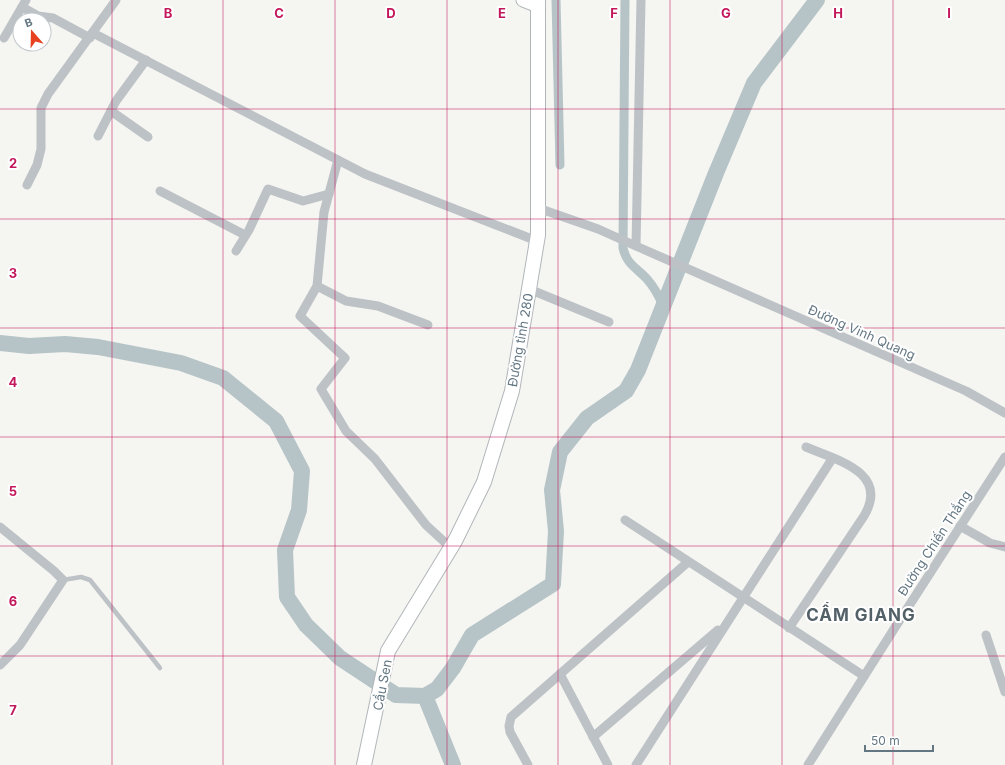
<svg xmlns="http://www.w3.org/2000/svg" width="1005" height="765" font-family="Inter,sans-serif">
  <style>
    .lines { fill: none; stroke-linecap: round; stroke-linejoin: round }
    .canal { stroke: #b6c4c7; stroke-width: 9 }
    .river { stroke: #b6c4c7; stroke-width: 16 }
    .secondary-casing { stroke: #b2b8bc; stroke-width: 15 }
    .primary-casing { stroke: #b1b6ba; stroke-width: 16 }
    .lane { stroke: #bdc2c6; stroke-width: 4.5 }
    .street { stroke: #bdc2c6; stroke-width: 9 }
    .secondary { stroke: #fff; stroke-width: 13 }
    .primary { stroke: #fff; stroke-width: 14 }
    .grid { fill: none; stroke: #c2185b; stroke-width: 1; stroke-opacity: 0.55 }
    .labels { text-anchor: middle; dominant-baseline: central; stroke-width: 4; stroke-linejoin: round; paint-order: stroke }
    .street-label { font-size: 13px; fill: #637783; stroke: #fff }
    .district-label { font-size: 17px; font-weight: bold; letter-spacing: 1px; fill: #526068; stroke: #fff }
    .grid-label { font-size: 13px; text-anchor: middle; font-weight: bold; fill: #c2185b; stroke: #fff; stroke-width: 4; stroke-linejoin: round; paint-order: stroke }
  </style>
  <rect width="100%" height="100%" fill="#f5f5f1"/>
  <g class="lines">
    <g class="canal">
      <path d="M556 0 560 165"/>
      <path d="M625 0 623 248C627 265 636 267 647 279 654 287 659 296 663 306"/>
    </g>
    <g class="river">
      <path d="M0 343 29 346 65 344 98 347 181 363 223 378 276 421 302 471 299 510 285 550 287 597 306 625 340 658 396 695 425 696 437 689 453 668 472 635 553 584 556 531 552 490 560 452 587 418 626 391 638 370 716 173 754 83 817 0"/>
      <path d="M425 696 453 765"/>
    </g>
    <defs>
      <path id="secondary" d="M523 0 538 6"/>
      <path id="primary" d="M364 765 388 651 455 541 484 482 512 391 538 235V0"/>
    </defs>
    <use href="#secondary" class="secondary-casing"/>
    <use href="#primary" class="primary-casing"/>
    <path class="lane" d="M63 580 81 577 90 580 160 668"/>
    <g class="street">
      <path d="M22 7 38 16 53 18 90 38"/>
      <path d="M93 33 365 174 537 241"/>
      <path d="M4 38 26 0"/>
      <path d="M111 111 148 137"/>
      <path d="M98 136 116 101 146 60"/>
      <path d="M338 160 324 212 317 286 300 316 345 358 321 389 346 431 375 459 426 525 451 548"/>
      <path d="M27 185 37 165 41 149V108L48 94 116 0"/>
      <path d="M160 191 245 235"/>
      <path d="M538 208 598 229 636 246 641 0"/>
      <path d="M636 246 966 391 1005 413"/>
      <path d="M236 251 249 230 268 189 303 201 329 194"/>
      <path d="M317 286 346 301 378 306 428 325"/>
      <path d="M529 289 609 322"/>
      <path d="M625 520 864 676"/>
      <path d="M960 526 990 543 1005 547"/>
      <path d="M0 527 54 571 63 580 20 645 0 665"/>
      <path d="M789 628 864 516C890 472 836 460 806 447"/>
      <path d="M986 635 1005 692"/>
      <path d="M560 674 608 765"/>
      <path d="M593 737 718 630"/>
      <path d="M528 765 510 732 509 726 511 717 688 562"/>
      <path d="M636 765 832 459"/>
      <path d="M808 765 894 629 1005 457"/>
    </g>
    <use href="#secondary" class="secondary"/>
    <use href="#primary" class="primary"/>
  </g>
  <path class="grid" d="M112 0V765M223 0V765M335 0V765M447 0V765M558 0V765M670 0V765M782 0V765M893 0V765M0 109H1005M0 219H1005M0 328H1005M0 437H1005M0 546H1005M0 656H1005"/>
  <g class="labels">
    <g class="street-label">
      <text transform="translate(862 332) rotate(24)">Đường Vinh Quang</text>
      <text transform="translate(520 340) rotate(-80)">Đường tỉnh 280</text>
      <text transform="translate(934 543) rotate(-57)">Đường Chiến Thắng</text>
      <text transform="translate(382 685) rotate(-79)">Cầu Sen</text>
    </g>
    <g class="district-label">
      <text x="861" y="615">CẨM GIANG</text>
    </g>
  </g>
  <g class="grid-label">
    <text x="168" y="18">B</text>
    <text x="279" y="18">C</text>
    <text x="391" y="18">D</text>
    <text x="502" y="18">E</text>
    <text x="614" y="18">F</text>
    <text x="726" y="18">G</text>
    <text x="838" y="18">H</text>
    <text x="949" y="18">I</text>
    <text x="13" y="168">2</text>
    <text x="13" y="278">3</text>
    <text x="13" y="387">4</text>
    <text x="13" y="496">5</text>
    <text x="13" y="606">6</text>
    <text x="13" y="715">7</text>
  </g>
  <g transform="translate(32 32) rotate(340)"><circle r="19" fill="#ffffff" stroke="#c1c9cd"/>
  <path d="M0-3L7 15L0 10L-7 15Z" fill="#e74120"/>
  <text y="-6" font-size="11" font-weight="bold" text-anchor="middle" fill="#637783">B</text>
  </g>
  <path d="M865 745v6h68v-6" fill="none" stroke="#637783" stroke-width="2"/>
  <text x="871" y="745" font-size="12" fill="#637783" stroke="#ffffff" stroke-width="3" paint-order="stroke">50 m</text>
</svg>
